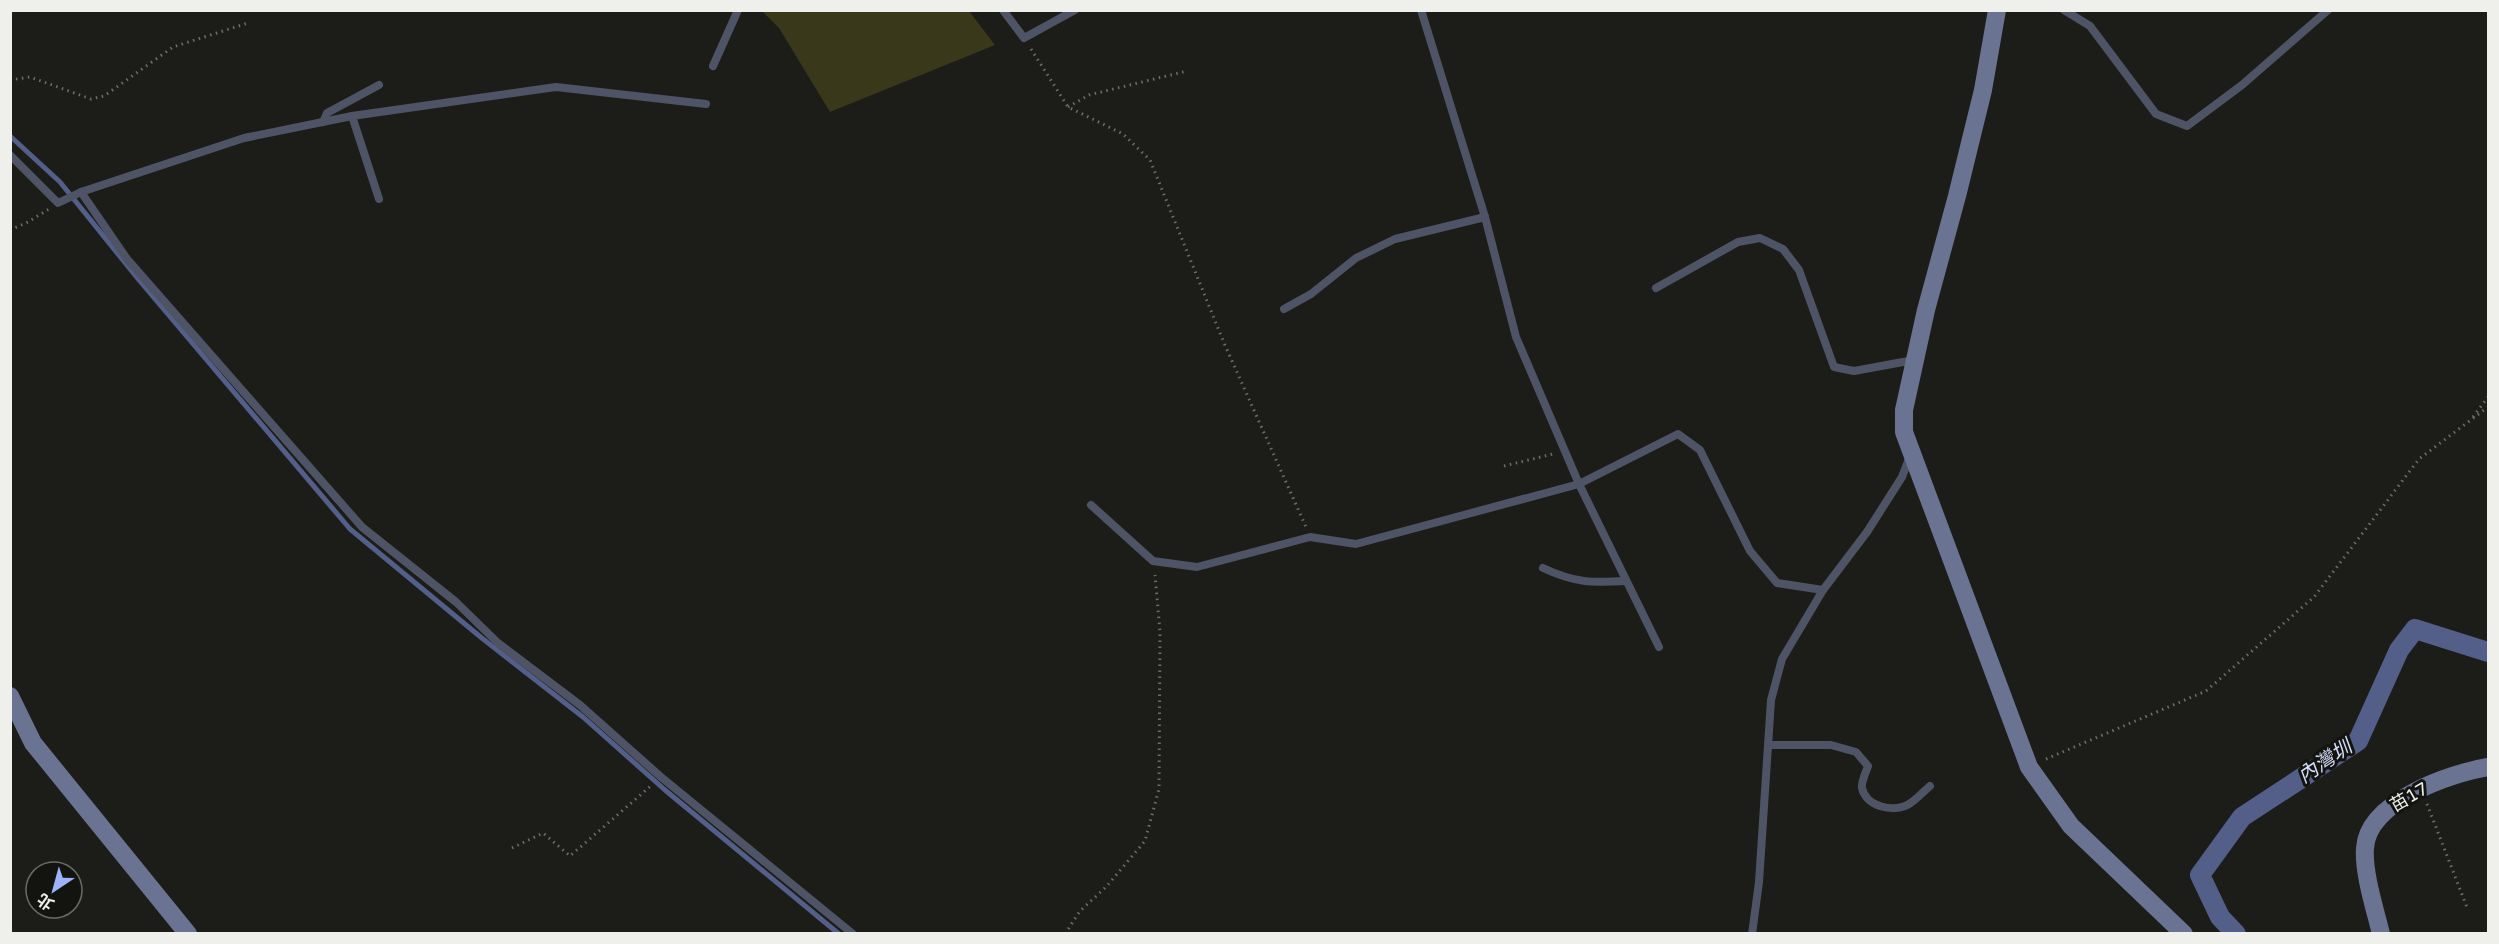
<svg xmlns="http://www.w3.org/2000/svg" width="2499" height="944" font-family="'Varela Round','Noto Sans TC',sans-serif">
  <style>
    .green { fill: #39381a }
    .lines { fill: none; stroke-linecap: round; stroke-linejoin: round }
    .stream { stroke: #535f89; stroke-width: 5 }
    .canal { stroke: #535f89; stroke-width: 20 }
    .path { stroke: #6d6d6a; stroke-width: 3; stroke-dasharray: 1.5 4.5; stroke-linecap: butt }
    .lane { stroke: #4e5466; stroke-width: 8 }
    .secondary { stroke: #6a7391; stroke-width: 18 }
    .labels { text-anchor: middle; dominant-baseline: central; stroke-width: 6; stroke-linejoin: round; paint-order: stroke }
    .street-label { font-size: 18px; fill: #efefec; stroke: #131310 }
    .water-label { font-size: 20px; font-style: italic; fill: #d6dffb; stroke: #131310 }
  </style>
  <rect width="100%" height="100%" fill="#1c1c19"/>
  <path class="green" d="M762 11H969L995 45 830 112 779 28Z"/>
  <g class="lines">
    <path class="stream" d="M10 136 60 182 139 280 350 529 483 639 583 717 665 790 839 934"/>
    <path class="canal" d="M2236 934 2220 917 2200 875 2242 817 2358 741 2399 650 2415 629 2488 652"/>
    <g class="path">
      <path d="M1031 49 1068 107 1123 134 1150 160 1224 343 1306 527"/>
      <path d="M10 80 30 77 91 99 104 96 173 47 248 23"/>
      <path d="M1068 107 1089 95 1187 71"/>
      <path d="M10 230 28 222 49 209"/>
      <path d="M2473 417 2488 397"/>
      <path d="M1504 466 1553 454"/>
      <path d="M2046 759 2206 691 2314 597 2419 459 2488 407"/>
      <path d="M2427 804 2468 910"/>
      <path d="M512 848 543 833 570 856 653 784"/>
      <path d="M1065 934 1080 911 1106 887 1145 841 1159 789 1160 632 1155 575"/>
    </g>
    <g class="lane">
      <path d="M1003 10 1024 38 1075 10"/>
      <path d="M1421 10 1485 217 1516 337 1579 484 1659 647"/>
      <path d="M2064 10 2090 26 2156 114 2187 126 2242 85 2328 10"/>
      <path d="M713 66 738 10"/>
      <path d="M352 116 379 199"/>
      <path d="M323 122 327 113 379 85"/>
      <path d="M10 155 58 203 81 192 244 138 352 116 556 87 706 104"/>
      <path d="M81 192 127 259 362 527 456 602 498 643 580 705 661 777 853 934"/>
      <path d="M1656 288 1738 242 1760 238 1783 249 1799 270 1834 367 1854 371 1914 360"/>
      <path d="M1284 309 1311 294 1356 258 1395 239 1485 217"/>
      <path d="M1091 505 1153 561 1197 567 1310 537 1356 544 1579 484 1678 434 1700 450 1750 551 1777 583 1823 590"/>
      <path d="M1543 568C1575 583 1592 583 1626 581"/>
      <path d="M1769 745H1831L1856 752 1868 766C1866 772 1861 782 1862 788 1866 807 1894 813 1909 804 1916 800 1923 792 1930 786"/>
      <path d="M1752 934 1759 882 1771 700 1782 659 1823 590 1867 532 1902 477 1910 456"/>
    </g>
    <g class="secondary">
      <path d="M1997 10 1983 90 1957 196 1926 310 1904 410V432L2029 767 2071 826 2184 934"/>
      <path d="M10 696 33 743 188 934"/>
      <path d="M2381 934C2375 909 2363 872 2365 848 2368 801 2451 773 2488 767"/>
    </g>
  </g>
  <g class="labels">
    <g class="street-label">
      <text transform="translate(2409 797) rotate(-30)">苗17</text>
    </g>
    <g class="water-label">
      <text transform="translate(2325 762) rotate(-34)">內灣圳</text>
    </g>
  </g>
  <rect width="2499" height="944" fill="none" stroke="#efefec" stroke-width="24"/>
  <g transform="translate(54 890) rotate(216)"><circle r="28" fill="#131310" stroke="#6b6b68" stroke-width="1.5"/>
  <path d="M0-4.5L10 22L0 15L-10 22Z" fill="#9eb3fd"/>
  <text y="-9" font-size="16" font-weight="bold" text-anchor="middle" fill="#efefec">北</text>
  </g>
</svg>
